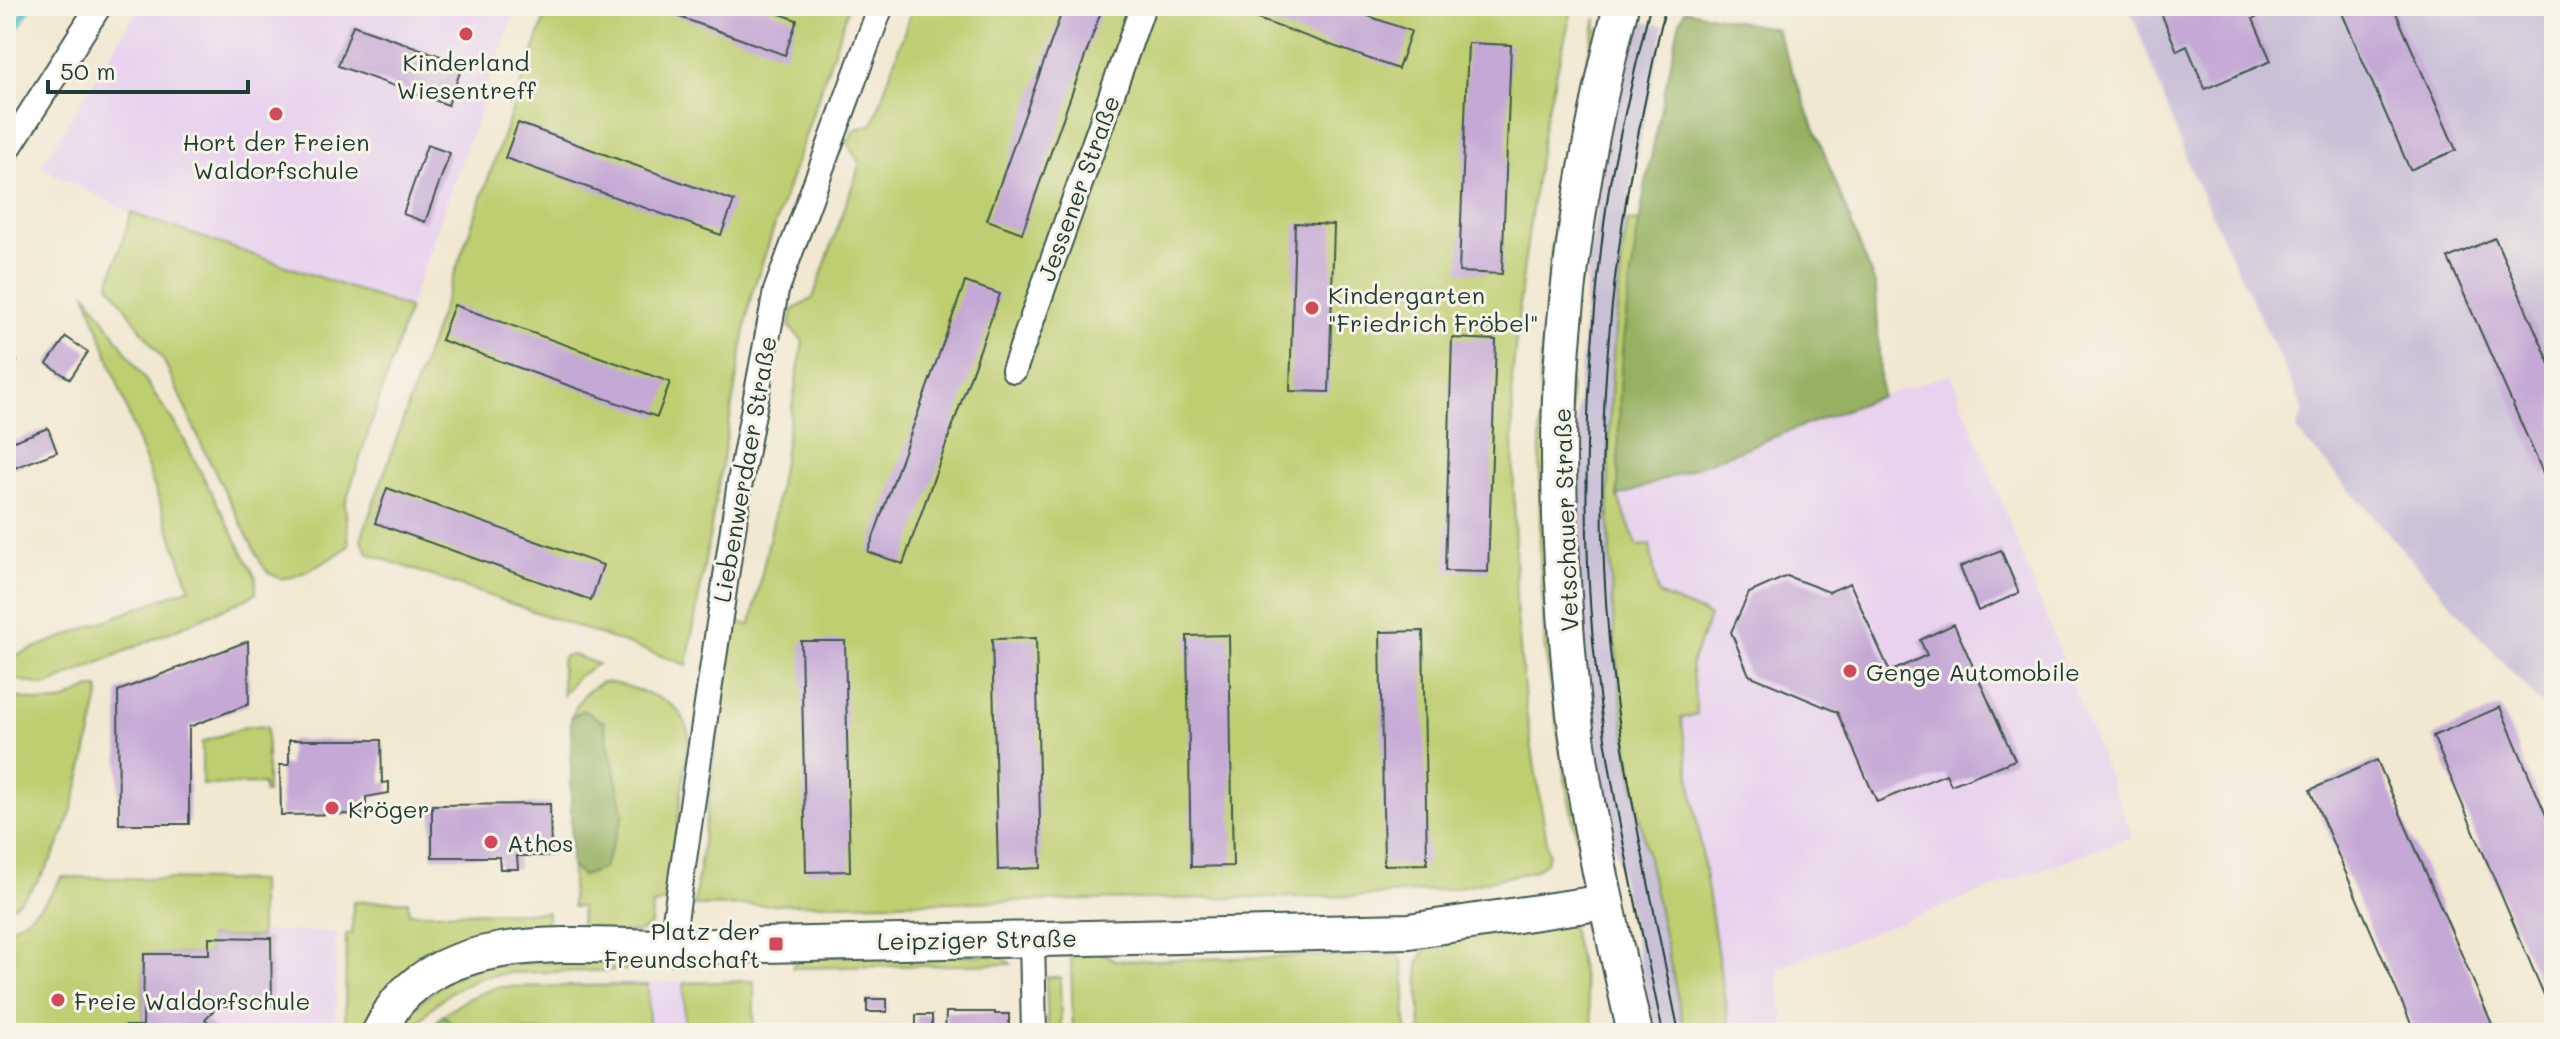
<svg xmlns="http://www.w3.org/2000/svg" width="2560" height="1039" font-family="Mali,sans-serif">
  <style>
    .built { fill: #e8d2ee }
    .industrial { fill: #c9bfd7 }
    .green { fill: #bece70; stroke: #6e8652; stroke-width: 2 }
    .forest { fill: #96b162; stroke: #5a774b; stroke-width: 2 }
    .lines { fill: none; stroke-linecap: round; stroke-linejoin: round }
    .stream { stroke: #50bec8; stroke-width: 8 }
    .building { fill: #c4a8d5 }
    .street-casing { stroke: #3f574c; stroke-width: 28 }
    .secondary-casing { stroke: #3f574c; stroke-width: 38 }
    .street { stroke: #fff; stroke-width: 24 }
    .secondary { stroke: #fff; stroke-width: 34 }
    .tram { stroke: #1f3d34; stroke-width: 2 }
    .poi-dot { fill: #d1495b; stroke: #f7f3e8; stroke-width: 3 }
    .labels { text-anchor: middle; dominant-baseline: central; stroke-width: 6; stroke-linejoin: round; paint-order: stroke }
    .poi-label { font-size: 24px; fill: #1f3d34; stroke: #f7f3e8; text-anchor: start }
    .street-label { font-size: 24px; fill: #1f3d34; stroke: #f7f3e8 }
  </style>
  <rect width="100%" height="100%" fill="#f7f3e8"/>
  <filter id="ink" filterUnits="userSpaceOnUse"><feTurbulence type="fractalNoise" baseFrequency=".0125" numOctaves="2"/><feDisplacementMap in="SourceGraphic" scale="16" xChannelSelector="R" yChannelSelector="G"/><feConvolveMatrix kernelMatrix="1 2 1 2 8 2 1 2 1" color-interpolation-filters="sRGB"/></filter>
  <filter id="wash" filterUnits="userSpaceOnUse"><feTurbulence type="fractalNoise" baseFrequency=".006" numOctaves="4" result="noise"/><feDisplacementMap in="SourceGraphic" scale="32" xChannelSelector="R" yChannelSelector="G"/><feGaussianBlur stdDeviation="1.8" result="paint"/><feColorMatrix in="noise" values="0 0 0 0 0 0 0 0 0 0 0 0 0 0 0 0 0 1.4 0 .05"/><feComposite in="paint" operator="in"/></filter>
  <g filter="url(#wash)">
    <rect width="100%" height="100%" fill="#f2e8d1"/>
    <g class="built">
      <path d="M140 6H517L409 308 131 213 41 167Z"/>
      <path d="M1951 374 2132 836 1778 968 1785 1033H1730L1681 717 1697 714 1691 664 1709 617 1658 594 1650 546H1637L1618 497 1881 396Z"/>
      <path d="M111 930 336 932V1033H6Z"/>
      <path d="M753 980 754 1033H433L449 1011 499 986Z"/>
    </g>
    <g class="industrial">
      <path d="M2129 6H2554V719L2296 430 2304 410 2192 173Z"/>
      <path d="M1634 19 1664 26 1631 187 1619 276 1615 641 1626 730 1641 820 1685 1033H1655L1610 824 1594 734 1583 643 1578 557 1577 420 1587 272 1610 123Z"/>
    </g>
    <g class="green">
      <path d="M549 6H849L751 296 687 665 369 554 361 539Z"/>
      <path d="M913 6H1573L1544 123 1523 272 1512 379 1516 604 1526 711 1549 855 1546 862 1534 871 1450 889 1366 896 694 906 724 686 735 622 751 625 773 521 803 341 789 327 793 310 813 298 860 164 848 145 853 130 873 124Z"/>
      <path d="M1596 18 1598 37 1565 197 1583 869 1567 790 1545 650 1540 557V370L1550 264 1559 198Z"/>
      <path d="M131 213 409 308 345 504 349 546C336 556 296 581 280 578 272 576 265 570 261 563L205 452 165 363 109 284Z"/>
      <path d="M1627 221 1640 222 1622 346 1618 497 1637 546 1650 545 1658 594 1710 616 1691 664 1697 714 1681 718 1730 1033H1685C1664 932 1640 831 1625 729 1602 560 1604 390 1627 221Z"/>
      <path d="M85 291 179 430 256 578V593L246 599 45 686 6 677V659L190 588Z"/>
      <path d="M573 655 598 664 577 677 563 695 561 662 564 656Z"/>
      <path d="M602 682C619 682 669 698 679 712 684 718 687 727 689 735L668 900 652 906 651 925 640 932 581 934V907H572L571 718C578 700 585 691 602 682Z"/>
      <path d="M91 688H99V697C82 766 70 870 6 911V695L41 702H61Z"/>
      <path d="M248 726 267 727V793H264L263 784 202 785V742Z"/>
      <path d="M61 877 260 881V937H209V954H144L143 1026C100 1026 58 1033 15 1033L6 986V931C30 917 49 902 61 877Z"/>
      <path d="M408 901 409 913 547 912V928L541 934C476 933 433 940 390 992 379 1005 369 1018 361 1033H345L346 934H352L353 902Z"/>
      <path d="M1571 924 1595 1033H1421L1418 964 1429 941Z"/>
      <path d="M1101 951 1115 961 1398 954 1404 966 1406 1031 1399 1033H1073L1071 954Z"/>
      <path d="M1000 955 1011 964 792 968 795 962 805 956Z"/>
      <path d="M626 958 627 970 510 973 482 977 452 991 430 1009 410 1033H397L403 1022 422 1001 447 980 480 966Z"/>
      <path d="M1046 977H1060L1061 1033H1048Z"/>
      <path d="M754 981V1027H684V983Z"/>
      <path d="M648 985 649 1029 427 1033 443 1015 469 998 497 987Z"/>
    </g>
    <g class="forest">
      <path d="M1685 10 1776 29 1876 287 1881 396 1618 497C1619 447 1618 395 1623 345 1633 236 1656 128 1680 21Z"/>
      <path d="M583 710 604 722 624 815 603 869 582 876 571 866V718Z"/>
      <path d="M443 1015 461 1031V1033H427Z"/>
    </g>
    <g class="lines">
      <path class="stream" d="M6 43 29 6"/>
    </g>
    <g id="blocks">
      <g class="building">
        <path d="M649 6H758L797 20 785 55Z"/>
        <path d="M1064 6H1103L1022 233 987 220Z"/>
        <path d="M1221 6H1340L1411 31 1398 69Z"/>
        <path d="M2158 6H2255L2259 16 2253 19 2271 61 2205 89 2187 46 2177 51Z"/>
        <path d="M2339 6H2393L2456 150 2410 170Z"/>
        <path d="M353 25 463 64 448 105 338 66Z"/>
        <path d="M1468 43 1511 45 1502 274 1459 272Z"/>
        <path d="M518 123 734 201 721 235 505 158Z"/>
        <path d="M427 145 450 153 425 222 403 214Z"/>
        <path d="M1295 223 1334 225 1329 392 1290 391Z"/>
        <path d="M2495 238 2554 373V470L2544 475 2448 258Z"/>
        <path d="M965 282 1000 294 903 564 868 552Z"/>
        <path d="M454 305 670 382 657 417 441 340Z"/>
        <path d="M66 337 88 352 70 379 47 364Z"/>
        <path d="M1452 338 1496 340 1488 572 1445 571Z"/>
        <path d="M6 348 12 352 10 357 17 361 6 379Z"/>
        <path d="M48 428 57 452 6 471V444Z"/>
        <path d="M387 488 603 565 591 600 375 523Z"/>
        <path d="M2001 550 2019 593 1978 611 1960 567Z"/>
        <path d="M1787 576 1829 592 1850 583 1890 672 1927 655 1920 640 1954 624 2015 760 1951 785 1946 774 1877 802 1837 712 1749 675 1731 632 1749 593Z"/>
        <path d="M1423 631 1427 864 1384 865 1380 632Z"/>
        <path d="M1229 635 1233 866 1191 867 1187 636Z"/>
        <path d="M1036 638 1041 868 998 870 992 639Z"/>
        <path d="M248 641 249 704 189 727V824H119L118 691Z"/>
        <path d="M801 641H845L850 871 806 872Z"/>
        <path d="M2500 707 2554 834V1018L2433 736Z"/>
        <path d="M289 740H381L382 783 389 782V793L366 797V814L281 815 280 765H289Z"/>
        <path d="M2377 760 2495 1031 2489 1033H2415L2310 790Z"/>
        <path d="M550 804 551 856H517L518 869H500L499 857H432V805Z"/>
        <path d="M209 937 271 938 272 1006H218L205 1019 219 1033H123V1026H143L144 954H209Z"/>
        <rect x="6" y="986" width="9" height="47"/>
        <rect x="867" y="999" width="20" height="13"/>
        <path d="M946 1012H995V1014H1009V1033H945Z"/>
        <path d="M916 1015H932V1033H878V1027H916Z"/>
        <rect x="788" y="1028" width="38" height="5"/>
      </g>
    </g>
  </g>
  <g filter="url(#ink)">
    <use href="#blocks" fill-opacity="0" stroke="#3f574c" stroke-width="2"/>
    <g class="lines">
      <defs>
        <g id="street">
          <path d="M6 152 99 6"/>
          <path d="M1014 370 1143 6"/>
          <path d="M1032 938 1034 1033"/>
          <path d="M671 947 740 482 776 291 881 6"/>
        </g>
        <g id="secondary">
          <path d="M1621 6C1593 118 1572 230 1563 345 1554 458 1561 581 1572 695 1584 809 1610 921 1635 1033"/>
          <path d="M379 1033C385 1023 390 1010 398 1001 460 929 586 947 671 947L1409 931 1606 902"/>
        </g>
      </defs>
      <use href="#street" class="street-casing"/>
      <use href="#secondary" class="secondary-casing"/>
      <use href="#street" class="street"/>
      <use href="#secondary" class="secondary"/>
      <g class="tram">
        <path d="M1650 6C1636 65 1622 123 1610 183 1603 224 1599 267 1595 309 1585 419 1583 530 1593 641 1605 773 1636 903 1663 1033"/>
        <path d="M1666 6C1657 39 1651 73 1644 106 1606 282 1593 461 1609 641 1622 773 1653 903 1679 1033"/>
      </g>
    </g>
  </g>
  <g class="poi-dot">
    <circle cx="466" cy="34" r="8"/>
    <circle cx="276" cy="114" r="8"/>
    <circle cx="1312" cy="308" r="8"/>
    <circle cx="1850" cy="671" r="8"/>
    <circle cx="332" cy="808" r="8"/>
    <circle cx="491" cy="842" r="8"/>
    <rect x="768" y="936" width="16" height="16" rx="4"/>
    <circle cx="58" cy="1000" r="8"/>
  </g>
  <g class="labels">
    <g class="poi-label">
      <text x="466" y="61" text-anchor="middle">Kinderland<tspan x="466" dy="28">Wiesentreff</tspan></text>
      <text x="276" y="141" text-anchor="middle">Hort der Freien<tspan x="276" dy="28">Waldorfschule</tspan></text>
      <text x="1328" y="294">Kindergarten<tspan x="1328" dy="28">"Friedrich Fröbel"</tspan></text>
      <text x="1866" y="671">Genge Automobile</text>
      <text x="348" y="808">Kröger</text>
      <text x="507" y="842">Athos</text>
      <text x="760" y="930" text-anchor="end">Platz der<tspan x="760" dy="28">Freundschaft</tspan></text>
      <text x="74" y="1000">Freie Waldorfschule</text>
    </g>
    <g class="street-label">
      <text transform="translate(1078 188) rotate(-70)">Jessener Straße</text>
      <text transform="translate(744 469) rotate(-80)">Liebenwerdaer Straße</text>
      <text transform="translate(1565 520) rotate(-92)">Vetschauer Straße</text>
      <text transform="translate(977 939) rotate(-1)">Leipziger Straße</text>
    </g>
  </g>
  <rect width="2560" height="1039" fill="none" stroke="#f7f3e8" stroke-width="32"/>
  <path d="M48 80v12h200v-12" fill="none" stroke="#1f3d34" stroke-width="4"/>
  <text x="60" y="80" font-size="24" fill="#1f3d34" stroke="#f7f3e8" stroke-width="6" paint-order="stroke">50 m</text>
</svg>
